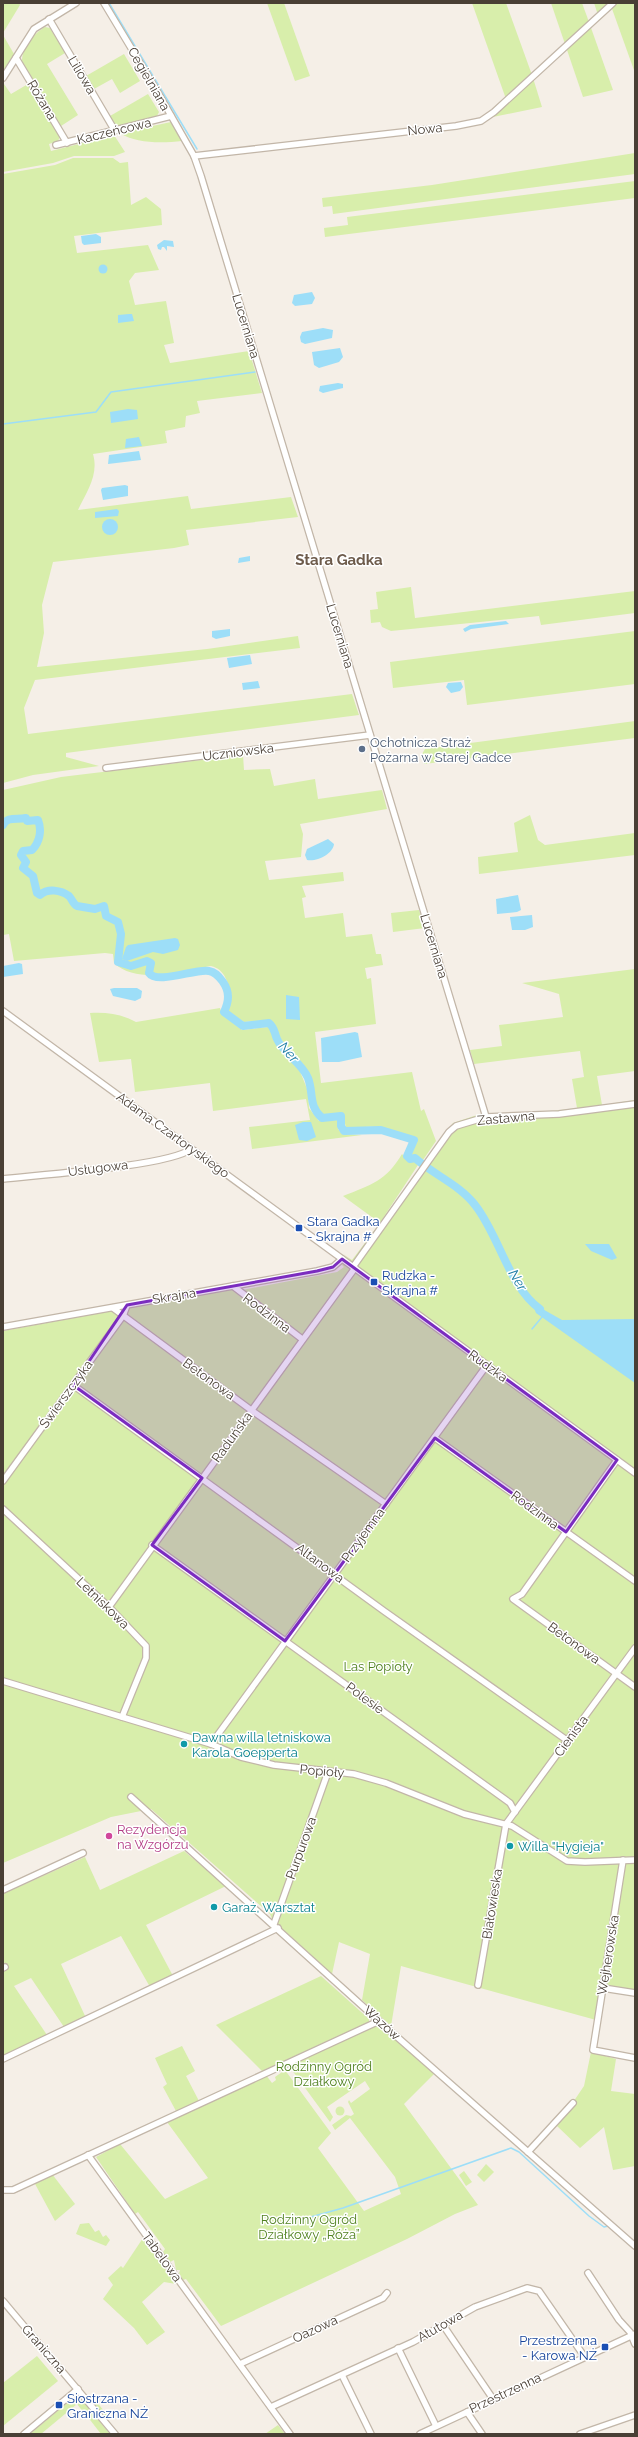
<svg xmlns="http://www.w3.org/2000/svg" width="638" height="2437" font-family="Raleway,sans-serif">
  <style>
    .green { fill: #d8eeab }
    .water { fill: #9ddef8 }
    .lines { fill: none; stroke-linecap: round; stroke-linejoin: round }
    .stream { stroke: #9ddef8; stroke-width: 1.5 }
    .river { stroke: #9ddef8; stroke-width: 8 }
    .minor-casing { stroke: #c2b6a8; stroke-width: 8 }
    .minor { stroke: #fff; stroke-width: 5.5 }
    .marked { fill: #7b2cbf; fill-opacity: 0.2; stroke: #7b2cbf; stroke-width: 3; stroke-linejoin: round }
    .service-dot { fill: #5c6f8a; stroke: #fff; stroke-width: 1.5 }
    .transit-dot { fill: #1a4fb4; stroke: #fff; stroke-width: 1.5 }
    .culture-dot { fill: #0f9aa8; stroke: #fff; stroke-width: 1.5 }
    .hotel-dot { fill: #d1479c; stroke: #fff; stroke-width: 1.5 }
    .labels { text-anchor: middle; dominant-baseline: central; stroke-width: 3; stroke-linejoin: round; paint-order: stroke }
    .street-label { font-size: 13px; fill: #493f35; stroke: #fff }
    .service-label { font-size: 13px; fill: #4e5e75; stroke: #fff; text-anchor: start }
    .transit-label { font-size: 13px; fill: #164399; stroke: #fff; text-anchor: start }
    .park-label { font-size: 13px; fill: #518221; stroke: #fff }
    .culture-label { font-size: 13px; fill: #0d838f; stroke: #fff; text-anchor: start }
    .hotel-label { font-size: 13px; fill: #b23c85; stroke: #fff; text-anchor: start }
    .water-label { font-size: 14px; font-style: italic; fill: #1f7ea7; stroke: #fff }
    .quarter-label { font-size: 15px; font-weight: bold; fill: #6d5b4b; stroke: #fff }
  </style>
  <rect width="100%" height="100%" fill="#f5efe7"/>
  <g class="green">
    <path d="M3 3H19L20 5 3 33Z"/>
    <path d="M267 3H284L310 76 295 81Z"/>
    <path d="M472 3H506L532 75 506 99Z"/>
    <path d="M551 3H582L589 22 565 44Z"/>
    <path d="M594 3H610L598 15Z"/>
    <path d="M615 3H635V73L611 6Z"/>
    <path d="M590 25 613 90 583 97 566 47Z"/>
    <path d="M45 27 50 28 65 53 47 64 78 115 61 126 22 61C22 48 34 33 45 27Z"/>
    <path d="M3 35 14 54 3 71Z"/>
    <path d="M124 54 140 81 120 93 112 79 94 89 86 76Z"/>
    <path d="M533 78 542 107 488 118Z"/>
    <path d="M4 84 11 94 28 84 60 137 58 141 49 144 51 151 114 135 125 152 114 156H74L53 163 3 172Z"/>
    <path d="M148 94 159 112 157 116 120 126 115 124 110 116Z"/>
    <path d="M171 122 182 141C163 143 136 144 120 133Z"/>
    <path d="M635 153V174L333 214 332 206 323 207 322 198 432 185Z"/>
    <path d="M73 158H113L120 163 128 162 131 205 146 197 161 209 162 225 74 236 77 253 148 245 159 270 135 273 129 281 135 305 166 301 174 343 164 345 170 363 249 351 262 393 197 401 200 413 186 416 185 427 165 431 167 443 93 454C99 475 87 491 78 510L188 496 191 509 291 497 298 517 186 530 189 545 174 548 53 562 42 605 44 633 37 667 207 649 298 636 300 648 35 680 24 708 28 734 352 694 359 715 66 753V757L99 766 33 775 3 783V174L55 165Z"/>
    <path d="M635 181V198L325 237 324 228 348 225 347 217Z"/>
    <path d="M411 587 415 618 635 591V613L541 625 539 616 391 631 382 627 380 622 371 623 370 610 378 609 376 592Z"/>
    <path d="M635 631V684L467 705 464 680 393 688 390 662Z"/>
    <path d="M635 721V738L424 764 422 754 425 749Z"/>
    <path d="M243 755 244 770 270 769 274 786 315 779 318 799 382 790 387 809 300 824 303 834 301 857 265 861 269 880 343 872 344 881 302 886 306 897 302 898 305 918 343 913 346 937 372 934 376 954H381L383 965 365 968 367 979 371 978 376 1024 315 1032 321 1083 412 1072 421 1111 424 1109 436 1141 423 1160 417 1155 411 1156 410 1153 417 1142 416 1137C402 1134 389 1127 374 1127 364 1126 355 1129 346 1128L343 1114 324 1115C312 1104 316 1092 311 1078 305 1061 290 1053 281 1039 277 1033 276 1027 271 1020L244 1022 228 1011C232 997 230 970 211 966 206 966 198 970 193 970 168 975 133 981 114 963L113 954 105 953 14 961 9 934 3 935V790L61 777Z"/>
    <path d="M530 815 538 840 545 845 635 833V855L479 874 478 857 518 852 514 823Z"/>
    <path d="M419 910 425 928 393 932 391 913Z"/>
    <path d="M635 969V1071L597 1076 602 1105 635 1100V1991L600 1987 596 2020 401 1966 391 2026 362 2000 370 1954 339 1942 332 1974 278 1925V1922L274 1924 270 1914 151 1809 111 1817 3 1863V1331L231 1289 242 1290 337 1272 344 1267 341 1264 347 1265 351 1261 343 1254 352 1260 380 1223 343 1196C371 1185 386 1181 402 1154L409 1162 415 1161 418 1165 383 1218 453 1123 480 1114H529L577 1108 572 1079 584 1077 580 1051 474 1064 470 1050 502 1046 499 1025 563 1017 559 994 522 983Z"/>
    <path d="M220 1008 222 1014 242 1030 268 1027 273 1032 274 1041 299 1069 308 1091 309 1108 319 1121 337 1119 338 1129 342 1134 362 1135 252 1149 249 1127 310 1120 306 1099 213 1111 210 1083 135 1092 131 1059 99 1062 90 1013C107 1012 121 1014 136 1022Z"/>
    <path d="M184 1851 226 1886 146 1925 173 1976 150 1987 121 1936 61 1964 86 2018 64 2027 31 1978 14 1986 47 2035 3 2056V1971L7 1969 3 1960V1894L85 1857 100 1890Z"/>
    <path d="M321 1976 369 2019V2022L262 2071 216 2025Z"/>
    <path d="M376 2025 381 2027 435 2073 404 2104 478 2205 455 2214 407 2239 221 2326 186 2279 183 2280 179 2273 180 2270H176L174 2260 170 2262 163 2252 165 2249 138 2212 135 2214 96 2157 120 2144 165 2199 208 2178 167 2122 266 2075 272 2083 276 2080 275 2077 285 2070 331 2133 318 2148 364 2211 401 2194 395 2177 350 2118 335 2130 332 2125 346 2115 351 2116 354 2114 348 2102 349 2100 351 2103 370 2089 365 2081 327 2107 333 2117 330 2122 289 2066Z"/>
    <path d="M182 2046 195 2071 186 2076 199 2101 176 2111 163 2087 167 2084 155 2058Z"/>
    <path d="M591 2052 616 2059 611 2091 635 2094V2166L613 2170 604 2127 580 2148 557 2126 584 2086Z"/>
    <circle cx="340" cy="2111" r="4.5"/>
    <path d="M486 2164 494 2172 484 2182 477 2175Z"/>
    <path d="M464 2171 472 2182 466 2186 459 2175Z"/>
    <path d="M52 2174 75 2204 55 2221 34 2182Z"/>
    <path d="M89 2223 95 2232 99 2230 103 2237 106 2235 110 2240 106 2246 76 2234 80 2224Z"/>
    <path d="M143 2238 176 2284 164 2282 142 2302 165 2332 147 2345 134 2328 103 2299 113 2285 108 2278 121 2266 123 2268Z"/>
    <path d="M37 2356 58 2381 3 2426V2383Z"/>
    <path d="M73 2398 83 2400 91 2410 84 2416V2413L77 2404 41 2434H30Z"/>
    <path d="M91 2400H95L109 2417 105 2418Z"/>
    <path d="M92 2412 110 2434H101L87 2416Z"/>
    <path d="M278 2425 285 2434H265Z"/>
  </g>
  <g class="water">
    <path d="M96 234 101 237V243L84 245 82 243 81 236Z"/>
    <path d="M164 240 173 241 174 247 167 246V251L164 247H162L161 250 158 249 157 245Z"/>
    <circle cx="103" cy="269" r="4.5"/>
    <path d="M312 292 315 298 312 304 295 306 292 303 294 295Z"/>
    <path d="M129 314H132L134 321 118 323V315Z"/>
    <path d="M323 328 333 330 332 338 305 344 301 342 300 337 302 332Z"/>
    <path d="M340 348 343 357 339 362 319 368 314 365 312 352Z"/>
    <path d="M338 383 343 384V388L323 393 319 391 320 386Z"/>
    <path d="M128 409 137 410 138 419 111 423 110 412Z"/>
    <path d="M139 437 142 446 125 448 126 439Z"/>
    <path d="M139 451 141 460 108 464 109 455Z"/>
    <path d="M125 485 128 486V496L103 500 101 490 102 488Z"/>
    <path d="M117 509 119 511 118 516 95 518V512Z"/>
    <circle cx="110" cy="527" r="8"/>
    <path d="M250 556V561L238 563 239 558Z"/>
    <path d="M506 621 509 624 471 629 465 632 463 629 470 625Z"/>
    <path d="M230 629V636L216 639 212 637V631Z"/>
    <path d="M250 655 252 664 229 668 227 658Z"/>
    <path d="M258 681 260 688 243 690 242 683Z"/>
    <path d="M461 682 463 687 460 691 451 693 446 687 448 683Z"/>
    <path d="M328 839 334 844C333 854 317 862 307 860L305 855 307 849Z"/>
    <path d="M518 895 521 910 517 912 497 914 496 899Z"/>
    <path d="M532 915 533 927 525 930H512L510 917Z"/>
    <path d="M175 938 178 939 180 945 178 950 163 954 153 952 127 961 122 959 126 947 128 945Z"/>
    <path d="M19 963 22 964 23 974 3 977V966Z"/>
    <path d="M114 988H137L142 991 141 998 135 1001 113 996 110 989Z"/>
    <path d="M286 995 299 997 300 1020 286 1019Z"/>
    <path d="M355 1032 358 1033 362 1057 339 1062H322L321 1038Z"/>
    <path d="M303 1122H311L316 1137 307 1141 299 1140 295 1125Z"/>
    <path d="M585 1244H609L617 1258 612 1260 591 1251Z"/>
    <path d="M532 1303 562 1320 635 1319V1383L536 1313Z"/>
  </g>
  <g class="lines">
    <g class="stream">
      <path d="M109 3 197 149"/>
      <path d="M3 424 96 412 111 392 255 372"/>
      <path d="M532 1329 542 1317"/>
      <path d="M300 2220 343 2208 511 2148 519 2152 589 2216 604 2227 608 2226"/>
    </g>
    <path class="river" d="M3 825C8 816 16 820 26 818L27 821 38 820C42 830 40 842 32 850L23 851 21 855 26 862 23 868 33 876 37 893 40 895C48 888 61 890 69 896 72 899 73 904 77 906L95 909 104 906 106 916 118 922 121 934 118 962 131 966 147 961 151 963 149 973C157 985 197 968 209 971 216 972 219 977 223 982 230 992 229 1001 224 1012L243 1026 269 1023C275 1028 274 1032 277 1039 283 1053 301 1062 308 1078 314 1094 308 1105 322 1118L341 1116V1126L344 1131 381 1130 414 1140 407 1156 410 1159 415 1158C434 1175 460 1185 475 1205 499 1235 509 1287 540 1309"/>
    <defs>
      <g id="minor">
        <path d="M104 3 157 91 194 156 201 176 486 1117"/>
        <path d="M49 19 115 131"/>
        <path d="M16 58 67 143"/>
        <path d="M3 78 34 29 76 3"/>
        <path d="M56 145 171 116"/>
        <path d="M194 156 456 126 481 121 494 112 613 3"/>
        <path d="M106 768 370 735"/>
        <path d="M3 1011 635 1473"/>
        <path d="M3 1179C38 1175 170 1166 191 1149"/>
        <path d="M353 1267 449 1132 456 1126 486 1117 559 1114 635 1104"/>
        <path d="M233 1286 302 1339"/>
        <path d="M113 1308 251 1410 386 1504"/>
        <path d="M3 1327 317 1271 333 1267 342 1259"/>
        <path d="M73 1385 384 1611 568 1741"/>
        <path d="M435 1438 635 1581"/>
        <path d="M617 1460 522 1594 513 1599 635 1687"/>
        <path d="M3 1481 123 1316 127 1305"/>
        <path d="M3 1509 109 1607 146 1646V1658L122 1717"/>
        <path d="M152 1545 510 1803 515 1812"/>
        <path d="M109 1607 355 1268"/>
        <path d="M3 1681 211 1744 241 1757 274 1765 354 1774 386 1783 464 1814 512 1826 567 1861 585 1862 635 1860"/>
        <path d="M211 1744 487 1365"/>
        <path d="M131 1797 379 2021 635 2246"/>
        <path d="M623 1860 593 2050 635 2058"/>
        <path d="M3 1890 83 1853"/>
        <path d="M274 1924 328 1772"/>
        <path d="M3 1968 5 1967"/>
        <path d="M478 1985 506 1824 635 1648"/>
        <path d="M603 1988 635 1993"/>
        <path d="M3 2059 278 1928"/>
        <path d="M528 2152 573 2103"/>
        <path d="M88 2155 290 2434"/>
        <path d="M3 2190H13L379 2021"/>
        <path d="M588 2273 619 2320 630 2332 635 2344"/>
        <path d="M3 2301 115 2434"/>
        <path d="M443 2325 493 2399"/>
        <path d="M398 2348 436 2426"/>
        <path d="M240 2364 383 2298 387 2293"/>
        <path d="M342 2375 371 2434"/>
        <path d="M271 2407 413 2342 475 2307 527 2288 539 2291 584 2356"/>
        <path d="M467 2412 482 2434"/>
        <path d="M24 2434 78 2389"/>
        <path d="M420 2434 635 2334"/>
        <path d="M580 2434 635 2415"/>
      </g>
    </defs>
    <use href="#minor" class="minor-casing"/>
    <use href="#minor" class="minor"/>
  </g>
  <path class="marked" d="M342 1259 617 1460 566 1532 435 1438 285 1641 152 1545 202 1478 73 1385 127 1305 317 1271 333 1267Z"/>
  <circle class="service-dot" cx="362" cy="749" r="4"/>
  <g class="transit-dot">
    <rect x="295" y="1224" width="8" height="8" rx="2"/>
    <rect x="370" y="1278" width="8" height="8" rx="2"/>
    <rect x="601" y="2343" width="8" height="8" rx="2"/>
    <rect x="55" y="2401" width="8" height="8" rx="2"/>
  </g>
  <g class="culture-dot">
    <circle cx="184" cy="1744" r="4"/>
    <circle cx="510" cy="1846" r="4"/>
    <circle cx="214" cy="1907" r="4"/>
  </g>
  <circle class="hotel-dot" cx="109" cy="1836" r="4"/>
  <g class="labels">
    <g class="street-label">
      <text transform="translate(82 75) rotate(59)">Liliowa</text>
      <text transform="translate(149 79) rotate(60)">Cegielniana</text>
      <text transform="translate(42 100) rotate(59)">Różana</text>
      <text transform="translate(425 129) rotate(-6)">Nowa</text>
      <text transform="translate(114 131) rotate(-14)">Kaczeńcowa</text>
      <text transform="translate(246 326) rotate(73)">Lucerniana</text>
      <text transform="translate(340 636) rotate(73)">Lucerniana</text>
      <text transform="translate(238 752) rotate(-7)">Uczniowska</text>
      <text transform="translate(434 946) rotate(73)">Lucerniana</text>
      <text transform="translate(506 1118) rotate(-5)">Zastawna</text>
      <text transform="translate(173 1135) rotate(36)">Adama Czartoryskiego</text>
      <text transform="translate(98 1168) rotate(-7)">Usługowa</text>
      <text transform="translate(174 1296) rotate(-9)">Skrajna</text>
      <text transform="translate(267 1313) rotate(37)">Rodzinna</text>
      <text transform="translate(488 1366) rotate(36)">Rudzka</text>
      <text transform="translate(209 1379) rotate(36)">Betonowa</text>
      <text transform="translate(66 1394) rotate(-54)">Świerszczyka</text>
      <text transform="translate(232 1437) rotate(-54)">Raduńska</text>
      <text transform="translate(535 1510) rotate(36)">Rodzinna</text>
      <text transform="translate(363 1535) rotate(-54)">Przyjemna</text>
      <text transform="translate(320 1563) rotate(37)">Altanowa</text>
      <text transform="translate(103 1603) rotate(44)">Letniskowa</text>
      <text transform="translate(574 1643) rotate(36)">Betonowa</text>
      <text transform="translate(365 1698) rotate(36)">Polesie</text>
      <text transform="translate(571 1736) rotate(-54)">Cienista</text>
      <text transform="translate(322 1771) rotate(5)">Popioły</text>
      <text transform="translate(301 1848) rotate(-70)">Purpurowa</text>
      <text transform="translate(492 1904) rotate(-81)">Białowieska</text>
      <text transform="translate(608 1955) rotate(-81)">Wejherowska</text>
      <text transform="translate(382 2023) rotate(42)">Wazów</text>
      <text transform="translate(162 2257) rotate(54)">Tabelowa</text>
      <text transform="translate(440 2326) rotate(-30)">Atutowa</text>
      <text transform="translate(315 2329) rotate(-25)">Oazowa</text>
      <text transform="translate(44 2349) rotate(49)">Graniczna</text>
      <text transform="translate(505 2393) rotate(-25)">Przestrzenna</text>
    </g>
    <g class="service-label">
      <text x="370" y="742">Ochotnicza Straż<tspan x="370" dy="15">Pożarna w Starej Gadce</tspan></text>
    </g>
    <g class="transit-label">
      <text x="307" y="1221">Stara Gadka<tspan x="307" dy="15">- Skrajna #</tspan></text>
      <text x="382" y="1275">Rudzka -<tspan x="382" dy="15">Skrajna #</tspan></text>
      <text x="597" y="2340" text-anchor="end">Przestrzenna<tspan x="597" dy="15">- Karowa NŻ</tspan></text>
      <text x="67" y="2398">Siostrzana -<tspan x="67" dy="15">Graniczna NŻ</tspan></text>
    </g>
    <g class="park-label">
      <text x="378" y="1666">Las Popioły</text>
      <text x="324" y="2066">Rodzinny Ogród<tspan x="324" dy="15">Działkowy</tspan></text>
      <text x="309" y="2219">Rodzinny Ogród<tspan x="309" dy="15">Działkowy „Róża”</tspan></text>
    </g>
    <g class="culture-label">
      <text x="192" y="1737">Dawna willa letniskowa<tspan x="192" dy="15">Karola Goepperta</tspan></text>
      <text x="518" y="1846">Willa "Hygieja"</text>
      <text x="222" y="1907">Garaż, Warsztat</text>
    </g>
    <g class="hotel-label">
      <text x="117" y="1829">Rezydencja<tspan x="117" dy="15">na Wzgórzu</tspan></text>
    </g>
    <g class="water-label">
      <text transform="translate(289 1052) rotate(48)">Ner</text>
      <text transform="translate(518 1280) rotate(59)">Ner</text>
    </g>
    <g class="quarter-label">
      <text x="339" y="560">Stara Gadka</text>
    </g>
  </g>
  <rect width="638" height="2437" fill="none" stroke="#493f35" stroke-width="8"/>
</svg>
